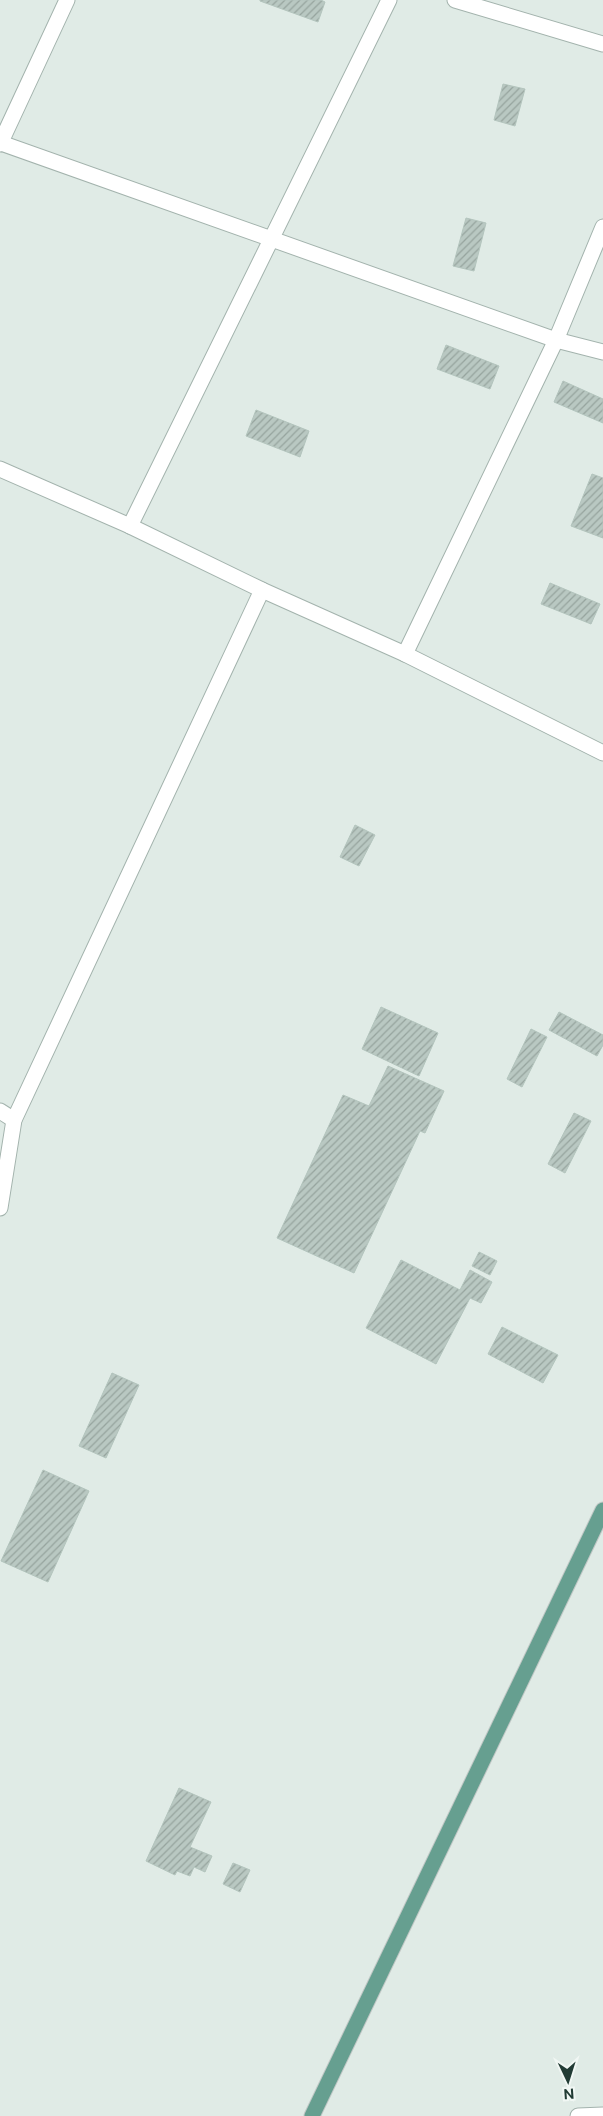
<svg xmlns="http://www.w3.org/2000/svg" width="603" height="2116" font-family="'Public Sans',sans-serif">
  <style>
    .building { fill: url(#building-hatch); stroke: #b3c4bd }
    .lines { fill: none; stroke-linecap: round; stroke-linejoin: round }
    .minor-casing { stroke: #a3b3ad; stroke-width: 17 }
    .major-casing { stroke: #c1c8c6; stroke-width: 17 }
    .minor { stroke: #fff; stroke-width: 15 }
    .major { stroke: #669f90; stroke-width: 15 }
  </style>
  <defs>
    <pattern id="building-hatch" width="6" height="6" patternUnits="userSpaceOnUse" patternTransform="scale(1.25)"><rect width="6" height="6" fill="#b9c8c2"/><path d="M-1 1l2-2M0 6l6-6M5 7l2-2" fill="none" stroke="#96a49e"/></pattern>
  </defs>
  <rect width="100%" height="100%" fill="#e0ebe6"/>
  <g class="building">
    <path d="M260 0H321L325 2 318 22 260 1Z"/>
    <path d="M503 84 525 89 515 126 494 120Z"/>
    <path d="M466 218 486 223 474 271 453 266Z"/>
    <path d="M446 345 499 366 490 389 437 369Z"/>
    <path d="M563 381 603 399V423L554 402Z"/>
    <path d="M256 410 309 431 300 457 246 436Z"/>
    <path d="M592 474 603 478V538L571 526Z"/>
    <path d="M550 583 600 604 591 624 541 604Z"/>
    <path d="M355 825 375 835 359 866 340 857Z"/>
    <path d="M381 1007 438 1033 419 1076 362 1049Z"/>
    <path d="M559 1012 603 1035V1045L597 1056 549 1030Z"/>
    <path d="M531 1029 547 1037 522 1087 507 1079Z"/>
    <path d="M388 1066 444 1091 425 1133 420 1131 354 1273 277 1238 343 1095 369 1106Z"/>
    <path d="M574 1113 591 1121 565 1173 548 1164Z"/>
    <path d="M479 1252 497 1261 490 1275 472 1266Z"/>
    <path d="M401 1260 460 1290 470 1270 492 1282 481 1303 470 1298 436 1364 366 1328Z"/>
    <path d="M502 1327 558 1355 543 1383 488 1354Z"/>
    <path d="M112 1373 139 1385 106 1458 79 1446Z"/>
    <path d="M43 1470 89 1491 48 1582 1 1561Z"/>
    <path d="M179 1788 211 1802 190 1847 212 1856 205 1872 194 1867 190 1876 177 1871 175 1875 146 1861Z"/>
    <path d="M233 1863 250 1870 240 1892 223 1884Z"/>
  </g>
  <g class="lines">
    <defs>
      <g id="minor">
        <path d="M455 0 603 44"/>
        <path d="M1 143 556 340 603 352"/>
        <path d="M0 144 67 0"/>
        <path d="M0 469 130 526 262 590 405 654 603 753"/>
        <path d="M130 526 389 0"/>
        <path d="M405 654 556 340 603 227"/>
        <path d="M0 1111 14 1120"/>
        <path d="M0 1208 14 1120 262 590"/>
        <path d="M578 2116 603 2115"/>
      </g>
      <path id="major" d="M312 2116 603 1510"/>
    </defs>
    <use href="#minor" class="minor-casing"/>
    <use href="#major" class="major-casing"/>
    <use href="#minor" class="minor"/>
    <use href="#major" class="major"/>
  </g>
  <g transform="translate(568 2081) rotate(176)" stroke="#f1f7f4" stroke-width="4" paint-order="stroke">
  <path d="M0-4L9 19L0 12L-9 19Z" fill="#213b34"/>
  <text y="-8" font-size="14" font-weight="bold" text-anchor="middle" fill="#213b34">N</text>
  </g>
</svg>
